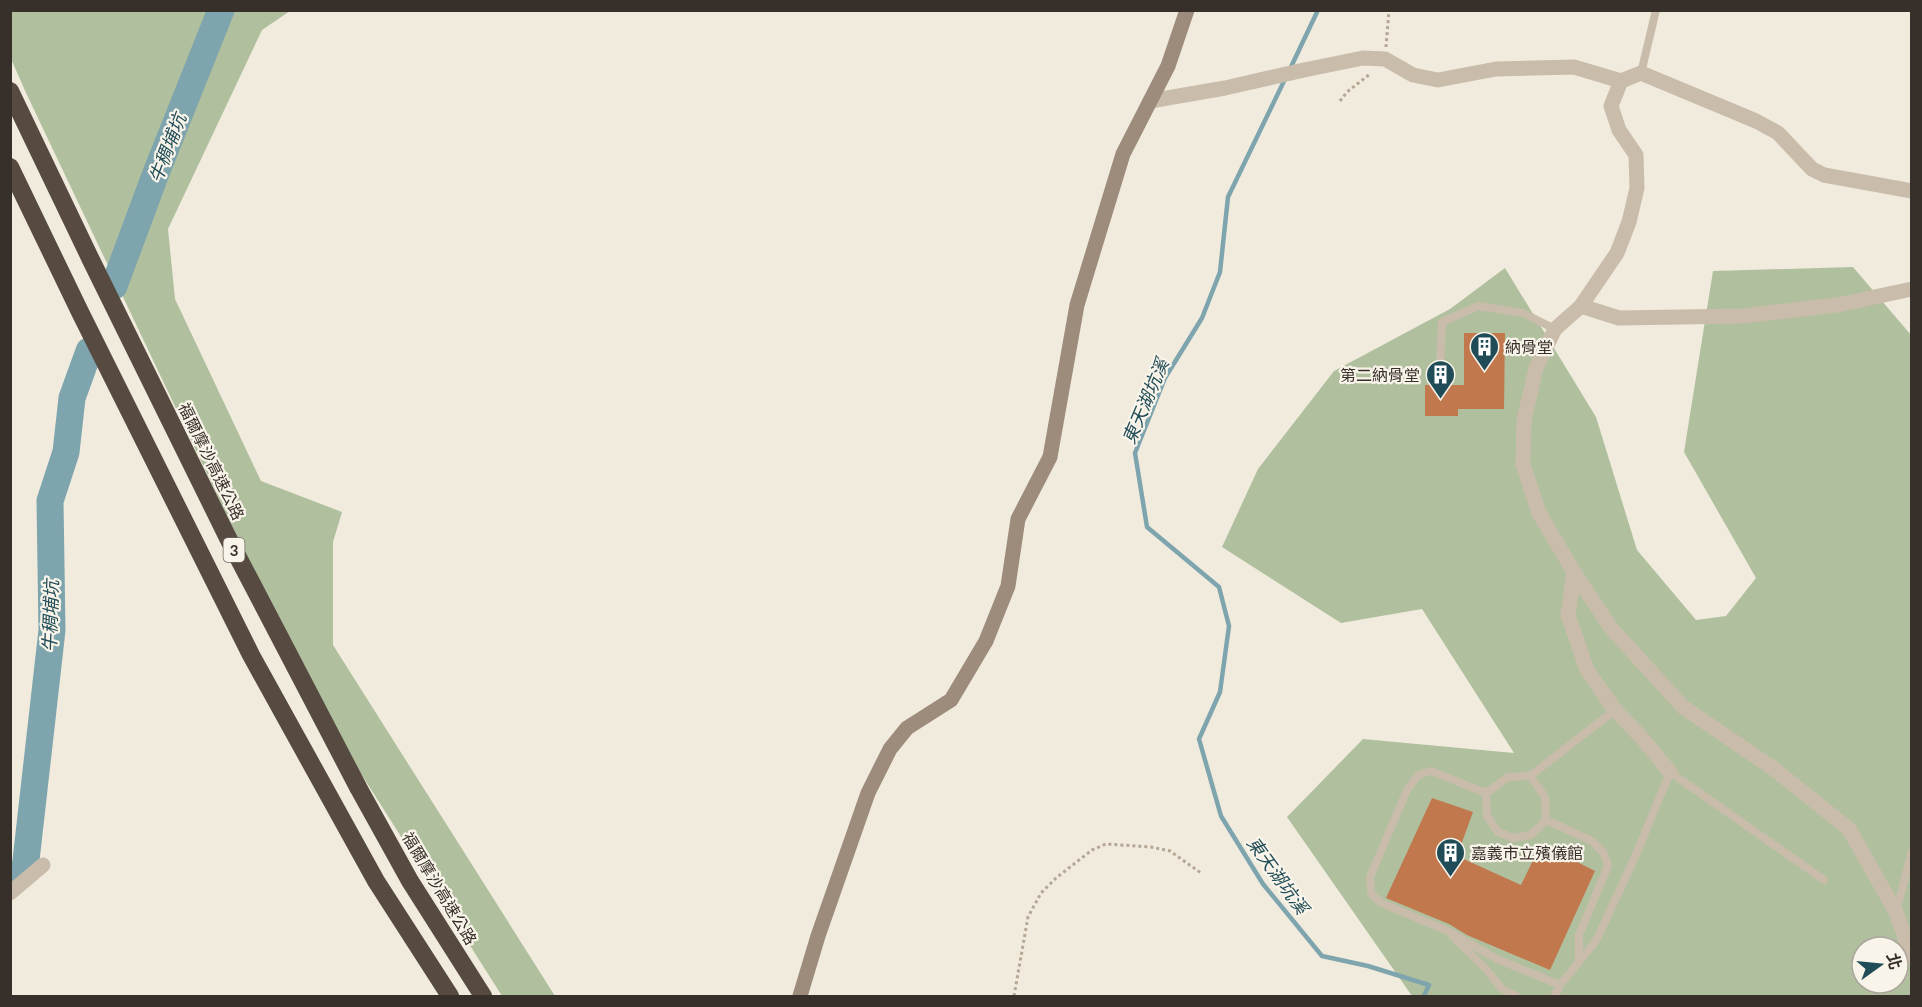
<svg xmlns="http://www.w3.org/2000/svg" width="1922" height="1007" font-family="Lato,'Noto Sans TC',sans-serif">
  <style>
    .green { fill: #b0c09e; fill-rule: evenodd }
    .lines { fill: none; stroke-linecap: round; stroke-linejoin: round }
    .stream { stroke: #7ea5ad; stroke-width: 4.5 }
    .river { stroke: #7ea5ad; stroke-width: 27 }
    .building { fill: #c1784d }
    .path { stroke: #b5a794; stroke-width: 3; stroke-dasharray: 3 3; stroke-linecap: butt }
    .lane { stroke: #c9bcaa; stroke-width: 8 }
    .street { stroke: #c9bcaa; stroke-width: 15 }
    .secondary { stroke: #9d8c7b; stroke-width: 15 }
    .highway { stroke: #574b41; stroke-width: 18 }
    .labels { text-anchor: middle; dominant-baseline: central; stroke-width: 4.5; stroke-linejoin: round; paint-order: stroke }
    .shield { fill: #f9f4ea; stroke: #716a63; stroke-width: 1.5 }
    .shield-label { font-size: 15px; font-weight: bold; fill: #372f29 }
    .poi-label { font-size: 16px; fill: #372f29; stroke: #f9f4ea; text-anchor: start }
    .street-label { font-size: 16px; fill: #372f29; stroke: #f9f4ea }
    .water-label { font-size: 18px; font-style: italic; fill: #204c57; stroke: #f9f4ea }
  </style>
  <rect width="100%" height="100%" fill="#f1ebde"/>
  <g class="green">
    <path d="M10 11H290L262 30 168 229 175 299 261 481 342 512 333 542V645L555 996H502L360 772 240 543 27 95 11 59Z"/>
    <path d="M1853 267 1911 335V996H1412L1287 817 1363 739 1514 753 1422 609 1341 623 1222 547 1258 469 1334 371 1450 309 1505 268 1596 417 1637 550 1696 620 1726 616 1756 578 1684 452 1713 271ZM1862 947H1898V983H1862Z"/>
  </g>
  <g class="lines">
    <g class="stream">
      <path d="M1290 69 1318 10"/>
      <path d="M1285 79 1228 197 1220 272 1202 318 1165 378 1135 453 1147 527 1219 587 1229 626 1220 692 1199 739 1221 816 1263 884 1322 956 1368 966 1429 985 1424 996"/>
    </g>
    <g class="river">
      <path d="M114 286 156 173 221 10"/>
      <path d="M10 878 25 869 52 630 50 501 66 452 72 398 89 351"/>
    </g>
  </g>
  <g class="building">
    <path d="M1464 333H1505L1504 409H1458V416H1425V385H1464Z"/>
    <path d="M1432 798 1473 812 1457 856 1521 885 1541 844 1595 871 1550 970 1467 935 1449 924 1386 898Z"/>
  </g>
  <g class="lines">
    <g class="path">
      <path d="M1386 47 1389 10"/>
      <path d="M1340 101 1347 92 1370 74"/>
      <path d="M1014 996 1028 917 1041 893 1056 878 1092 850 1106 844 1151 847 1170 851 1201 873"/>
    </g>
    <g class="lane">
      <path d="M1641 73 1656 10"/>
      <path d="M1440 367 1442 322 1478 306 1523 313 1555 329"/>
      <path d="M1530 776 1545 797 1546 820 1531 835 1513 838 1498 832 1487 816 1486 793 1508 777 1530 776 1615 710"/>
      <path d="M1486 793 1431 771 1418 775 1407 790 1370 877 1371 893 1381 903 1446 930 1497 959 1560 985"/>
      <path d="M1546 820 1592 841 1604 853 1608 866 1579 935V962"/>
      <path d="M1896 912 1912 851"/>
      <path d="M1453 937 1485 968 1501 988 1516 996"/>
      <path d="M1555 996 1560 985 1596 941 1635 857 1670 772 1824 880"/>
    </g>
    <g class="street">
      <path d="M1150 101 1225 88 1304 70 1363 58 1385 59 1413 75 1438 80 1496 69 1574 67 1621 81"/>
      <path d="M1581 306 1619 318 1742 316 1837 305 1912 289"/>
      <path d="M1574 572 1611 628 1683 707 1774 769 1849 829 1896 912 1912 958"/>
      <path d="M1670 772 1642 738 1615 710 1587 670 1568 615 1574 572 1539 513 1523 464 1524 420 1536 368 1555 329 1581 306 1617 253 1629 222 1637 188 1636 155 1619 130 1611 106 1621 81 1641 73 1756 121 1778 133 1812 169 1824 175 1912 191"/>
      <path d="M10 893 43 865"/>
    </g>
    <path class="secondary" d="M800 996 818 936 868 793 890 749 907 728 951 700 986 641 1008 586 1018 519 1050 457 1077 305 1123 154 1168 66 1187 10"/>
    <g class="highway">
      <path d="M10 91 91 260 228 538 359 789 410 881 483 996"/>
      <path d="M10 167 80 312 251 655 376 881 450 996"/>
    </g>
  </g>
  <defs>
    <symbol id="building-pin" viewBox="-11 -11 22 30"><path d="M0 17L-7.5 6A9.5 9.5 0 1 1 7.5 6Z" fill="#204c57" stroke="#f9f4ea"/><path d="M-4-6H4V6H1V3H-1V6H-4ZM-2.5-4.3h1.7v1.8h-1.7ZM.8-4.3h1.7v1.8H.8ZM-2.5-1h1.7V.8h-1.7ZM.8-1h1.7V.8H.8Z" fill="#fff"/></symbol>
  </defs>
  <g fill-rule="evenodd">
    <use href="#building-pin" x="1468" y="330" width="33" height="45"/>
    <use href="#building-pin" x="1424" y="358" width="33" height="45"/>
    <use href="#building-pin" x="1434" y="836" width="33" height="45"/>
  </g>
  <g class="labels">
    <rect class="shield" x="223.5" y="538" width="21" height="24" rx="4.5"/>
    <g class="shield-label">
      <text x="234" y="550">3</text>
    </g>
    <g class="poi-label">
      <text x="1505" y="346">納骨堂</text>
      <text x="1420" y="374" text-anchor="end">第二納骨堂</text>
      <text x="1471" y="852">嘉義市立殯儀館</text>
    </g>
    <g class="street-label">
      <text transform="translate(212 461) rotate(64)">福爾摩沙高速公路</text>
      <text transform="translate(440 888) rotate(59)">福爾摩沙高速公路</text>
    </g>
    <g class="water-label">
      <text transform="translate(167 148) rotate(-69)">牛稠埔坑</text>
      <text transform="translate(1145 401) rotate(-67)">東天湖坑溪</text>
      <text transform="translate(50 616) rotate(-88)">牛稠埔坑</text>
      <text transform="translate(1278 875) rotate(54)">東天湖坑溪</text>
    </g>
  </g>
  <rect width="1922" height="1007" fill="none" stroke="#372f29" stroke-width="24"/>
  <g transform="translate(1880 965) rotate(75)"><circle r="28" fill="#f9f4ea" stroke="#aba59d" stroke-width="1.5"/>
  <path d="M0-4.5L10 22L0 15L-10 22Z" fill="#204c57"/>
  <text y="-9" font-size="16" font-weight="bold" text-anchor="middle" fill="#372f29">北</text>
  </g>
</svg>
